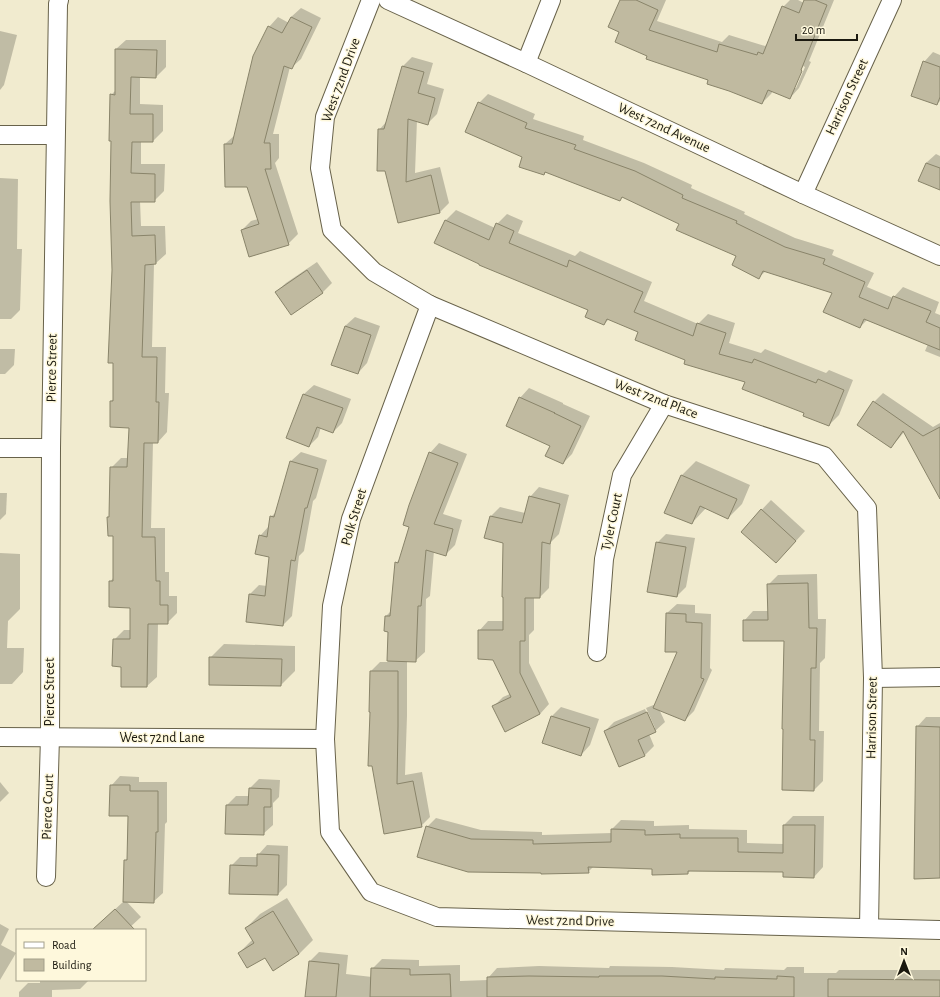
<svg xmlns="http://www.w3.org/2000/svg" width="940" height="997" font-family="'Alegreya Sans',sans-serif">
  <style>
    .shadow { fill: #0003; fill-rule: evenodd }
    .building { fill: #c0baa0; stroke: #89846a }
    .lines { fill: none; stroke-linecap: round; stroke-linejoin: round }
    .street-casing { stroke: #68624a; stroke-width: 20 }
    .street { stroke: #fff; stroke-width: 18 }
    .labels { text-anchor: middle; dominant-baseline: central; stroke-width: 3; stroke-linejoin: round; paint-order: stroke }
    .street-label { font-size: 14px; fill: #1b190f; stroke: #fef8dc }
  </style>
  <rect width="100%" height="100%" fill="#f1ebcf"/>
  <g class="shadow">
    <path d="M621 0H666L657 21 722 42 729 35 765 46 768 43 783 7 790 0H798L804 3 805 0H834L809 61 811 62 799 88 790 98 773 91 771 94 762 103 709 79 649 56 621 31ZM803 66 805 67 796 88H794Z"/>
    <path d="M301 8 321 18 301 59 291 68 290 67 273 134H279V158L275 163 298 234 288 244 242 230 251 221 258 219 247 186 225 144 235 135 269 27 278 17 289 23 291 17Z"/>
    <path d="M0 31 17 35 4 85 0 90Z"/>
    <path d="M126 40H166V67L156 77H140V104L163 105V131L153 141H141V164H165L164 191 154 201H140L141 226H165L166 254 156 263 154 264 152 347H166L165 393H169L167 432 158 442H153L151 528H165V572H169V596H177V613L167 623H158L157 677 147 686 122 666 114 640 124 630H131V607L110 582 114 577V535L108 517 110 516 111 468 121 458H128L130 427 111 401 114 399 111 95 116 90V49Z"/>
    <path d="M933 52 940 55V101L937 104 924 62Z"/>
    <path d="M412 57 433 63 427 84 444 89 437 114 428 123 417 120 415 173 440 167 449 203 440 212 399 222 379 130 387 121 403 66Z"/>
    <path d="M488 94 535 114 533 119 584 136 583 140 644 163 692 185 691 188 745 212 744 214 795 238 834 250 832 255 874 273 867 287 893 298 903 287 939 302 935 313 940 315V357L925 351 928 344 867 320 860 327 833 292 766 271 759 277 738 256 680 223 623 196 620 200 546 172 544 174 523 156 479 103Z"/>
    <path d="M936 154 940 156V189L926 163Z"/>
    <path d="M0 178 18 179 17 249H22L20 310 11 319H0Z"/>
    <path d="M456 210 495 228 497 224 507 214 523 221 518 233 575 256 580 251 652 282 644 301 698 324 708 314 735 323 729 343 761 353 765 349 826 373 829 370 853 380 839 415 829 425 746 382 686 360 640 332 609 319 604 324 589 309 481 264 436 242 446 220Z"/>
    <path d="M317 262 332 283 322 293 276 292 286 283Z"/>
    <path d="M355 317 380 326 367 363 358 373 332 364 345 326Z"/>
    <path d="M0 349H15L14 365 5 374H0V389Z"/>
    <path d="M314 385 351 399 342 423 333 432 321 427 318 437 309 446 287 438 304 394Z"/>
    <path d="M529 388 563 403V404L590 416 572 454 563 463 520 398Z"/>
    <path d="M883 393 933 427 940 423V479L904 432 900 437 891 447 874 402Z"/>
    <path d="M439 443 467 454 443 514 462 520 455 545 445 555 434 551 430 596 426 599 425 652 415 661H407V716L405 775 422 772 430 817 421 826 384 833 371 671 380 662H388L389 631 385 630 386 616 392 610 396 563 401 558 430 453Z"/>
    <path d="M301 452 327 460 316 498 313 501 304 551 299 556 292 616 283 625 247 621 250 594 259 585 267 586 270 556 260 536 269 526 271 517 277 511 291 461Z"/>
    <path d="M696 461 750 485 742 504 728 518 706 508 692 523 665 512 682 475Z"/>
    <path d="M539 487 569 495 559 534 551 542 549 588 540 597H534V630L529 635V663L549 704 540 714 505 730 494 706 503 697 510 694 479 631 488 621H504V542L491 516 500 507 525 513 530 497Z"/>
    <path d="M0 493H7L6 514 0 520Z"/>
    <path d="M771 500 805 531 785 553 742 531Z"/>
    <path d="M666 534 695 538 686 587 677 596 657 543Z"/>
    <path d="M0 553 20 554V609L8 621 7 648H24L23 672 12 684H0Z"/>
    <path d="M817 574 818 619H826L825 658 820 663 819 731H824L823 781 814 790 785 640 744 621 753 611H769L768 585 778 575Z"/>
    <path d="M677 604 695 605V613L711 614 710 668 712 670 694 711 685 720 659 709 665 722 655 731 649 734 654 746 645 755 605 731 614 722 645 709 653 728H655L646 708 656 704 678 652 667 613Z"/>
    <path d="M224 644 295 646V671L281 685 210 658Z"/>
    <path d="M561 707 599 719 590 745 581 755 552 716Z"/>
    <path d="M926 717H940V877L917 727Z"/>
    <path d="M120 776 139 777V782H167V822L165 824 163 893 153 902 126 901 141 917 128 929 129 930H102L110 914 124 901 125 861 128 858 129 815 111 786Z"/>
    <path d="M259 779 280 780 279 797 273 803V825L263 834 227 805 236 796H249L250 788Z"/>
    <path d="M0 782 9 793 0 802Z"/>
    <path d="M793 816H824L823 867 814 877 784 876V871L691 870 688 873 653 874V868L594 866 588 872 427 827 436 818 481 830 542 832V835L612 833V829L621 820 654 821V826L689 825V829L747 830V843L784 844V825Z"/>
    <path d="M267 845 288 846 287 885 278 894 231 866 240 857H258V855Z"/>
    <path d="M287 898 313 940 299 954 265 956 239 953 253 939 246 928 260 914Z"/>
    <path d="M0 924 9 929 1 945 16 953 0 980Z"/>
    <path d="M319 952 348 955 346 974 372 977V969L382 959 419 960V966L460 965V981L488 980V978L497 968 539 966 609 968 610 966 672 967 724 970 725 968 784 970 787 967H804V973H836L839 970H940V997H306L310 961Z"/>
    <path d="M40 980H89L80 989 52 990V997H19V992L28 983H40Z"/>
  </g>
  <g class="building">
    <path d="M620 0H636L658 10 649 30 717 52 719 44 757 55 758 52 763 54 782 6 799 13 804 0H815L827 5 801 70 802 71 790 99 768 90 762 104 729 91 707 84 708 80 646 59 647 56 615 42 619 32 608 27Z"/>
    <path d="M291 17 312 27 292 69 284 66 264 143H270L271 169H265L289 245 249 257 241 230 259 224 247 187H225L224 144H232L253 56 268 26 282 33Z"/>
    <path d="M115 49 157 50 156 78 131 77 130 114H153V142H132L131 173 155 174V202H131L132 236 155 235 156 264 145 265 142 357H157L156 402H159L158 443H144L142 537H155L156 581H160V605H168V624H148L147 687H121V667L112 666 113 639H130V608L109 607V581H113V536H108L107 517H109L110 467H127L129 428 110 427V401H113V363H108L112 270 110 201 111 141H109L110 94 115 95Z"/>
    <path d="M923 61 940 67V97L937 105 911 96Z"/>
    <path d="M402 66 424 72 418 93 435 98 428 125 408 119 406 182 431 175 440 213 398 223 385 171H377L378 129H384Z"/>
    <path d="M478 102 527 123 525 128 576 145 574 149 635 171 683 195 682 198 737 221 736 223 785 247 825 259 823 264 865 282 859 297 888 309 893 296 931 311 926 322 940 328V350L864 319 860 328 823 312 832 293 763 271 759 279 732 265 736 256 676 230 679 224 622 197 620 201 545 172 544 175 519 167 522 157 465 132Z"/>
    <path d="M926 163 940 168V190L918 181Z"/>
    <path d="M445 220 489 240 496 223 514 231 509 243 567 267 569 260 643 292 634 312 693 336 697 323 726 333 719 354 752 363 754 359 816 383 818 379 844 390 829 426 803 416 804 413 742 389 745 382 684 364 685 360 635 340 638 332 607 319 604 325 585 317 588 310 479 265V264L434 243Z"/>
    <path d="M307 270 323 293 291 315 275 292Z"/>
    <path d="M345 326 371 335 358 374 331 365Z"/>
    <path d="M303 394 343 408 333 433 317 427 309 447 286 438Z"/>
    <path d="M519 397 555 413H554L581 426 563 464 545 456 550 446 506 426Z"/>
    <path d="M873 401 923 436 940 427V499L903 431 891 448 857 425Z"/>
    <path d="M429 452 458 463 434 524 453 529 446 556 426 550 421 606H418L416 662 387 661 388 632 384 631 385 616H390L395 562 398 563 409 527 403 525 409 505Z"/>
    <path d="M290 461 318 469 307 508H305L295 561 291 560 283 626 246 622 249 594 265 596 269 557 255 554 259 535 267 537 270 516 274 517Z"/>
    <path d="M681 475 737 499 728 519 700 506 692 524 664 513Z"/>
    <path d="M529 496 560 504 550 544 542 542 540 598H525V641H520V673L540 714 505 732 492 706 511 697 493 660 478 659V630H503V597H502L503 543 484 538 490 516 522 523Z"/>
    <path d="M761 509 796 541 776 563 741 532Z"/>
    <path d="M656 542 686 547 677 597 647 592Z"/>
    <path d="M808 583 809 628H817L816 668H811L810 740H815L814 791 782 790 783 729H782L784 641H743V620H768L767 584Z"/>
    <path d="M666 613 686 614V622L702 623 701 678 704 679 685 721 653 708 677 652H665Z"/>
    <path d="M209 657 282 659 281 686 209 685Z"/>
    <path d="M370 671H398V726L397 784 413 781 422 827 384 834 372 766H368L370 712H369Z"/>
    <path d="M647 712 656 732 638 740 645 756 619 767 604 731Z"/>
    <path d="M551 716 590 728 581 756 542 743Z"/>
    <path d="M916 726 940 727V878L914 879Z"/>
    <path d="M110 785H130V791H158V832H156L154 903 123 902 124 860H127L128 816H109Z"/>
    <path d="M249 788 271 789V807H264V835L225 834 226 805H248Z"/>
    <path d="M783 825H815L814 878 783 877V872L688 871V874L652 875V869L588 867 589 873 541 874V873L468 872 417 857 426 826 471 839 533 840V844L611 842V829L645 830V835L680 834V838H738V852L783 853Z"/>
    <path d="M257 854 279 855 278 895 229 894 230 865 257 866Z"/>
    <path d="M115 909 135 930H92Z"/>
    <path d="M273 911 299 954 273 971 265 958 247 968 238 953 254 943 245 928Z"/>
    <path d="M309 961 339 964 336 997H305Z"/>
    <path d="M371 968 410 969V975L450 974 451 997H370Z"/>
    <path d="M529 976 599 977V976H662L715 979V977L777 979V976L794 977V997H487V977Z"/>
    <path d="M828 979 940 980V997H828Z"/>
  </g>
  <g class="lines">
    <defs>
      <g id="street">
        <path d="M371 0 325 117 320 168 332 230 374 272 430 305 664 404 824 456 867 508 873 678 869 928"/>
        <path d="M388 0 526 63 803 194 940 256"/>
        <path d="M526 63 551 0"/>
        <path d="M0 135H55"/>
        <path d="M803 194 892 0"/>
        <path d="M430 305 351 519 332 606 325 739 330 832 371 892 437 917 940 930"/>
        <path d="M0 448H51"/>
        <path d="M597 652 604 559 622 475 664 404"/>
        <path d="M873 678 940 677"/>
        <path d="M0 737 325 739"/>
        <path d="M46 877 50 737 51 448 58 4 59 0"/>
      </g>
    </defs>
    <use href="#street" class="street-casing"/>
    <use href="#street" class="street"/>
  </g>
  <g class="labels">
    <g class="street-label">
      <text transform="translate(341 80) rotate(-70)">West 72nd Drive</text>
      <text transform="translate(847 97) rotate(-65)">Harrison Street</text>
      <text transform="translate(664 128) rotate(25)">West 72nd Avenue</text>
      <text transform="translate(52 368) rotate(-89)">Pierce Street</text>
      <text transform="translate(656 399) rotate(21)">West 72nd Place</text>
      <text transform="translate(354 517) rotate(-73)">Polk Street</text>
      <text transform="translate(612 522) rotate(-78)">Tyler Court</text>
      <text transform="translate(50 692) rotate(-90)">Pierce Street</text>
      <text transform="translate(872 718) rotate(-89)">Harrison Street</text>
      <text x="162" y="738">West 72nd Lane</text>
      <text transform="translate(48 807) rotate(-88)">Pierce Court</text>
      <text transform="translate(570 921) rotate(1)">West 72nd Drive</text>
    </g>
  </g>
  <rect x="16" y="929" width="130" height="52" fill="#fef8dc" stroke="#a39f8a"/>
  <rect x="24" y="942" width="20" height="6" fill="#ffffff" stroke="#a39f8a"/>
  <text x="52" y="949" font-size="12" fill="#1b190f">Road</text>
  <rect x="24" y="959" width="20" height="12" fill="#c0baa0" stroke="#a39f8a"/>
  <text x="52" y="969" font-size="12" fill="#1b190f">Building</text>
  <g transform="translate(904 961)" stroke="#fef8dc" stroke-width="3" paint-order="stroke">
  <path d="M0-3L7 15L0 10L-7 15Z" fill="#1b190f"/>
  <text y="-6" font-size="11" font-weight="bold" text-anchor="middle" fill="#1b190f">N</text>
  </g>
  <path d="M796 34v6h61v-6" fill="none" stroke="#1b190f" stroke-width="2"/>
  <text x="802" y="34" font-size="12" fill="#1b190f" stroke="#fef8dc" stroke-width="3" paint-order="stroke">20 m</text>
</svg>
